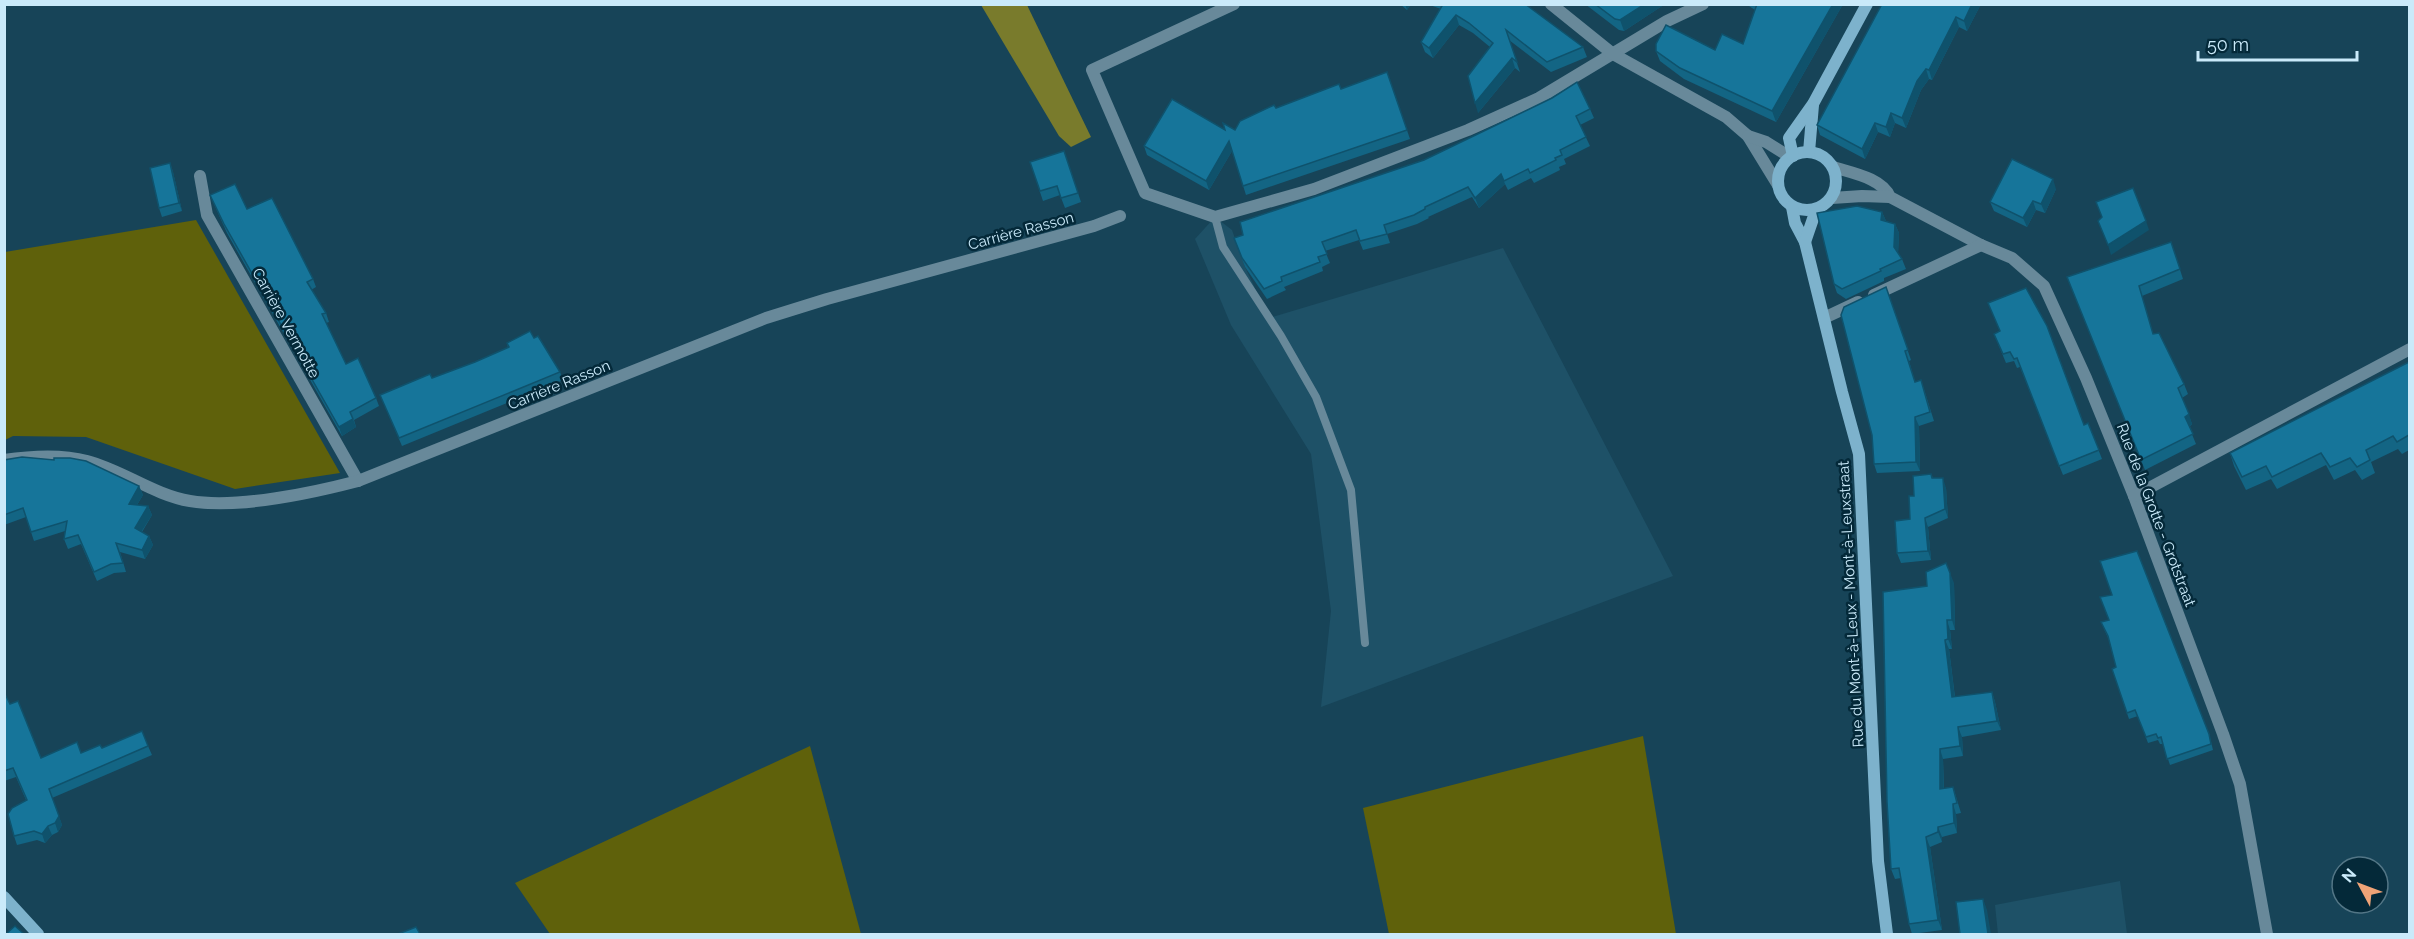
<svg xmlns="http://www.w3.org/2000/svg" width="2414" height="939" font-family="Raleway,sans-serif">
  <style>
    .built { fill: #1e5167 }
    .green { fill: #5f610b }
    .forest { fill: #797b2c }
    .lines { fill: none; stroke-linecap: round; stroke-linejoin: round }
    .lane { stroke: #68899a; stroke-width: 8 }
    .street { stroke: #68899a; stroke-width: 12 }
    .secondary { stroke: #7db2cc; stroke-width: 12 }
    .wall { fill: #136584 }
    .shaded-wall { fill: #0f526c }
    .building { fill: #16759a; stroke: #0f526c; stroke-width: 1.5 }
    .labels { text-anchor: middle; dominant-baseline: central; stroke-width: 5; stroke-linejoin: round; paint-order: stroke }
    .street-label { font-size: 15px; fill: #caeafa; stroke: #042939 }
  </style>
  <rect width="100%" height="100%" fill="#174458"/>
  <g class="built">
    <path d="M1215 217 1232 230 1245 267 1269 318 1503 248 1673 576 1321 707 1331 611 1311 454 1231 325 1195 239Z"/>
    <path d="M2120 881 2127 934H1998L1995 905Z"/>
  </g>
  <g class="green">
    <path d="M196 220 340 473 235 489 86 437 13 436 5 440V252Z"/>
    <path d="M1643 736 1676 934H1389L1363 808Z"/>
    <path d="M810 746 861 934H550L515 883Z"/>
  </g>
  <path class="forest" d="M981 5H1027L1091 137 1071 147 1059 136Z"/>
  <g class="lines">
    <path class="lane" d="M1215 217 1223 247 1281 336 1316 397 1351 490 1365 643"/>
    <g class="street">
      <path d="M1234 4 1092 70 1145 193 1215 217 1314 189 1468 130 1539 98 1667 21 1703 4"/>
      <path d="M1551 4 1613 54 1726 117 1748 136 1778 185"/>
      <path d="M1748 136 1766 142 1790 157"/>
      <path d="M1833 167C1852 173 1882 178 1890 197L1981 245 2012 258 2044 286 2086 378 2134 496 2223 734 2240 784 2267 934"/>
      <path d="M200 176 207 215 358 481"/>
      <path d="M1832 198 1862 196 1890 197"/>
      <path d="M1874 295 1981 245"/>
      <path d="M1824 318 1858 302"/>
      <path d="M4 460C31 456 61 454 87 461 122 470 154 495 190 501 237 509 312 493 358 481L766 318 827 299 1094 226 1120 216"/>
      <path d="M2134 496 2410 349"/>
    </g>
    <g class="secondary">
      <circle cx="1807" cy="181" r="29"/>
      <path d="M1809 152 1813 105"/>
      <path d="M1793 156 1789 138 1813 104 1867 4"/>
      <path d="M1792 207 1795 223 1805 242 1842 392 1859 454 1878 861 1887 934"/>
      <path d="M1805 242 1816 210"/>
      <path d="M4 897 38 934"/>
    </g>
  </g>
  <g class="wall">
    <path d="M1400 4H1411L1407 10Z"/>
    <path d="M1427 4H1525L1583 47 1587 57 1551 72 1509 40 1520 72 1515 68 1478 113 1490 47 1473 33 1459 25 1433 58 1425 52 1421 42 1441 9Z"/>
    <path d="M1585 4H1665L1624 31 1619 30Z"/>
    <path d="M1746 4H1843L1776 122 1684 79 1660 61 1656 51 1715 50 1743 44 1755 10Z"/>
    <path d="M1882 4H1981L1967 31 1959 27 1932 80 1929 79 1921 90 1906 128 1895 123 1890 137 1878 132 1865 159 1820 135 1817 125Z"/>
    <path d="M1387 72 1410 139 1246 195 1232 151 1209 190 1147 155 1144 146 1225 130H1235L1276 108 1341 89Z"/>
    <path d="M1590 109 1594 118 1580 125 1590 146 1564 159 1566 164 1559 167 1560 170 1534 183 1531 178 1508 190 1505 184 1479 208 1472 197 1428 217 1429 218 1417 224 1387 234 1390 243 1363 250 1359 240 1325 251 1330 263 1322 267 1323 271 1284 287 1286 290 1267 299 1245 267 1234 238Z"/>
    <path d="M1064 151 1081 202 1065 208 1060 195 1043 201 1030 162Z"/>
    <path d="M170 163 173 172 182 211 162 217 159 208Z"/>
    <path d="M2056 189 2045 213 2036 210 2027 227 1994 211 1990 202Z"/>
    <path d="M210 195 247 209 313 279 316 287 311 290 326 313 329 322 326 323 346 364 376 398 379 406 354 420 356 427 342 436 227 233Z"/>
    <path d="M1882 212 1886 221 1895 224 1899 233 1898 253 1902 259 1906 269 1884 278V281L1846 299 1837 293 1834 284Z"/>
    <path d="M2171 242 2183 279 2142 296 2153 334 2184 384 2188 394 2182 398 2192 424 2189 427 2196 444 2145 470 2071 287Z"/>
    <path d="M1886 287 1911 360 1909 361 1915 382 1921 380 1934 421 1919 426 1920 471 1877 473 1874 464 1872 435Z"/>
    <path d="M1994 334 2084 425 2088 423 2102 459 2063 475 2020 367 2017 368 2014 361 2006 363Z"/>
    <path d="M534 338 560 372 563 380 402 446 380 395 432 378 475 362 508 348 507 343Z"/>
    <path d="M2409 363V450L2402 454 2398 449 2371 462 2375 473 2362 480 2355 470 2334 480 2326 465 2277 489 2271 479 2246 490 2234 466 2230 453Z"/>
    <path d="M4 460 139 486 143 495 137 505 148 506 152 515 142 532 149 536 153 545 145 559 120 552 126 572 114 573 97 581 81 544 68 549 64 539 65 531 34 541 26 517 4 525Z"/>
    <path d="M1931 474 1933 478 1946 488 1948 518 1928 527 1931 560 1901 563 1897 553 1910 519 1914 496Z"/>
    <path d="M1954 583 1955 630H1950L1952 649H1949L1955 697 1992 692 1995 702 2001 730 1962 737 1963 756 1943 759 1944 788 1953 787 1961 813 1956 814 1957 833 1942 837V842L1930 847 1942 930 1912 934 1909 924 1901 878 1895 879 1891 869Z"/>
    <path d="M2109 620 2209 734 2213 750 2170 765 2163 744H2160L2158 740 2148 743 2138 716 2129 719 2112 669 2116 667 2109 640 2101 622Z"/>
    <path d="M4 692 10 704 41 758 81 753 102 748 148 746 152 755 52 798 62 825 58 832 52 835 45 843 37 840 17 845 14 836 26 800 16 777 4 781Z"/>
  </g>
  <g class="shaded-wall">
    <path d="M1405 4H1411L1407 10Z"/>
    <path d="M1645 4H1665L1624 31 1620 20Z"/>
    <path d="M1833 4H1843L1776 122 1772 111Z"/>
    <path d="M1972 4H1981L1967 31 1964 21Z"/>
    <path d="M1456 15 1459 25 1433 58 1429 48Z"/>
    <path d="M1956 17 1959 27 1932 80 1929 70Z"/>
    <path d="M1512 58 1515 68 1478 113 1475 103Z"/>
    <path d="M1926 69 1929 79 1921 90 1906 128 1902 118 1917 81Z"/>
    <path d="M1891 113 1895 123 1890 137 1886 127Z"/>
    <path d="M1875 123 1878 132 1865 159 1862 149Z"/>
    <path d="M1229 141 1232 151 1209 190 1206 181Z"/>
    <path d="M170 163 173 172 182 211 179 203Z"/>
    <path d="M1501 174 1505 184 1479 208 1475 198Z"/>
    <path d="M2053 179 2056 189 2045 213 2041 204Z"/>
    <path d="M2033 201 2036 210 2027 227 2023 218Z"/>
    <path d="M1882 212 1886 221 1881 220Z"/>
    <path d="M2146 221 2149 230 2111 255 2108 245Z"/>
    <path d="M1895 224 1899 233 1898 257 1894 247Z"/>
    <path d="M2189 414 2192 424 2189 427 2185 417Z"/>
    <path d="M1915 417 1919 426 1920 471 1916 462Z"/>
    <path d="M353 419 356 427 342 436 339 427Z"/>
    <path d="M1943 478 1946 488 1948 518 1945 509Z"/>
    <path d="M139 486 143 495 132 513 129 504Z"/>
    <path d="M148 506 152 515 138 537 135 528Z"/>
    <path d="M1925 518 1928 527 1931 560 1928 551Z"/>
    <path d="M149 536 153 545 145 559 142 550Z"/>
    <path d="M1950 573 1954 583 1955 630 1952 620Z"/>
    <path d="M1947 620 1950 630 1952 649 1948 639Z"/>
    <path d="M1945 640 1949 649 1956 707 1952 697Z"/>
    <path d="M1992 692 1995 702 2001 730 1997 721Z"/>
    <path d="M1958 727 1962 737 1963 756 1960 746Z"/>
    <path d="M1940 749 1943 759 1944 799 1940 789Z"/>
    <path d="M1953 804 1956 814 1957 833 1954 823Z"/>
    <path d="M59 816 62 825 58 832 55 823Z"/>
    <path d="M48 826 52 835 45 843 42 834Z"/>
    <path d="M1938 827 1942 837V842L1938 832Z"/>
    <path d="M1926 837 1930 847 1942 930 1938 920Z"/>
    <path d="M1983 899 1987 910 1991 934H1988Z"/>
  </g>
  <g class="building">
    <path d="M1443 4H1525L1583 47 1547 62 1506 30 1517 62 1512 58 1475 103 1468 76 1493 43 1469 23 1456 15 1429 48 1421 42Z"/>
    <path d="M1595 4H1645L1620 20 1615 19Z"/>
    <path d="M1757 4H1833L1772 111 1680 68 1656 51V44L1666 25 1715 50 1722 34 1743 44Z"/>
    <path d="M1882 4H1972L1964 21 1956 17 1929 70 1926 69 1917 81 1902 118 1891 113 1886 127 1875 123 1862 149 1817 125Z"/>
    <path d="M1387 72 1407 130 1243 186 1229 141 1206 181 1144 146 1172 99 1225 130 1223 123 1235 130 1240 121 1274 105 1276 108 1339 84 1341 89Z"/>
    <path d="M1577 82 1590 109 1576 116 1586 137 1560 150 1562 155 1555 158 1556 160 1530 173 1528 169 1504 181 1501 174 1475 198 1468 187 1425 207V209L1414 215 1384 225 1387 234 1360 241 1356 230 1322 242 1327 254 1318 257 1320 262 1281 277 1282 281 1264 289 1242 258 1234 238 1243 235 1240 222 1424 160 1552 98Z"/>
    <path d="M1064 151 1078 193 1061 198 1057 186 1040 191 1030 162Z"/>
    <path d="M2012 159 2053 179 2041 204 2033 201 2023 218 1990 202Z"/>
    <path d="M170 163 179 203 159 208 150 168Z"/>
    <path d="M235 184 247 209 272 198 313 279 307 282 326 313 322 314 346 364 358 358 376 398 350 412 353 419 339 427 224 224 210 195Z"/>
    <path d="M2133 188 2146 221 2108 245 2098 221 2102 217 2096 202Z"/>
    <path d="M1857 206 1882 212 1881 220 1895 224 1894 247 1902 259 1880 269 1881 271 1842 289 1834 284 1817 213Z"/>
    <path d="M2171 242 2180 269 2139 286 2153 334 2159 333 2184 384 2178 388 2189 414 2185 417 2193 434 2141 460 2067 277Z"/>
    <path d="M1886 287 1908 350 1905 351 1915 382 1921 380 1930 412 1915 417 1916 462 1874 464 1872 435 1841 315 1844 307Z"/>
    <path d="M2026 288 2047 326 2084 425 2088 423 2099 450 2059 466 2017 358 2014 359 2010 352 2003 354 1994 334 2000 331 1988 303Z"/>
    <path d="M530 331 534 338 538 336 560 372 399 438 380 395 430 374 432 378 475 362 509 347 507 343Z"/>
    <path d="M2409 362V435L2397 442 2393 436 2366 450 2370 460 2357 467 2350 458 2330 467 2321 453 2272 477 2266 466 2242 477 2230 453Z"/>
    <path d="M22 457 54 460V458H70L86 461 139 486 129 504 148 506 135 528 149 536 142 550 116 543 123 563 111 564 94 572 78 535 64 539 67 521 31 532 23 508 4 515V460Z"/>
    <path d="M1931 474 1932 478H1943L1945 509 1925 518 1928 551 1897 553 1895 521 1910 519 1909 496H1914L1913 476Z"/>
    <path d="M2137 551 2209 734 2211 744 2167 759 2161 737 2158 738 2156 734 2146 737 2135 710 2127 713 2112 669 2116 667 2108 636 2101 622 2109 620 2100 597 2112 595 2100 561Z"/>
    <path d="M1946 563 1950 573 1952 620H1947L1948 639 1945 640 1952 697 1992 692 1997 721 1958 727 1960 746 1940 749V789L1953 787 1957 803 1953 804 1954 823 1938 827V832L1926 837 1938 920 1909 924 1899 868 1891 869 1887 802 1883 592 1927 586 1926 572Z"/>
    <path d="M4 692 10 704 18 701 41 758 77 742 81 753 100 745 102 748 142 731 148 746 49 789 59 816 55 823 48 826 42 834 34 831 14 836 8 814 12 808 27 800 13 768 4 771Z"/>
    <path d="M1983 899 1988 934H1960L1956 902Z"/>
    <path d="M15 926 24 934H6Z"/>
    <path d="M416 927 420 934H398Z"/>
  </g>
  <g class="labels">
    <g class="street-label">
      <text transform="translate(1021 231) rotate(-15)">Carrière Rasson</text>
      <text transform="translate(286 323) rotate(61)">Carrière Vermotte</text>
      <text transform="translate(559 385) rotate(-22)">Carrière Rasson</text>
      <text transform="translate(2156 515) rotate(69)">Rue de la Grotte - Grotstraat</text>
      <text transform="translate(1851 604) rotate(-93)">Rue du Mont-à-Leux - Mont-à-Leuxstraat</text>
    </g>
  </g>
  <rect width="2414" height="939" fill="none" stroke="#caeafa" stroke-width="12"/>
  <g transform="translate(2360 885) rotate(311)"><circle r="28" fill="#042939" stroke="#537686" stroke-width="1.5"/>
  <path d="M0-4.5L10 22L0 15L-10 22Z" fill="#efa377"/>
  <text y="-9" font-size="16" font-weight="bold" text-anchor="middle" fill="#caeafa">N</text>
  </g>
  <path d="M2198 51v9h159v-9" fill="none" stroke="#caeafa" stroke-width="3"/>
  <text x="2207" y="51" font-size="18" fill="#caeafa" stroke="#042939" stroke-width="4.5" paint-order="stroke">50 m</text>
</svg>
